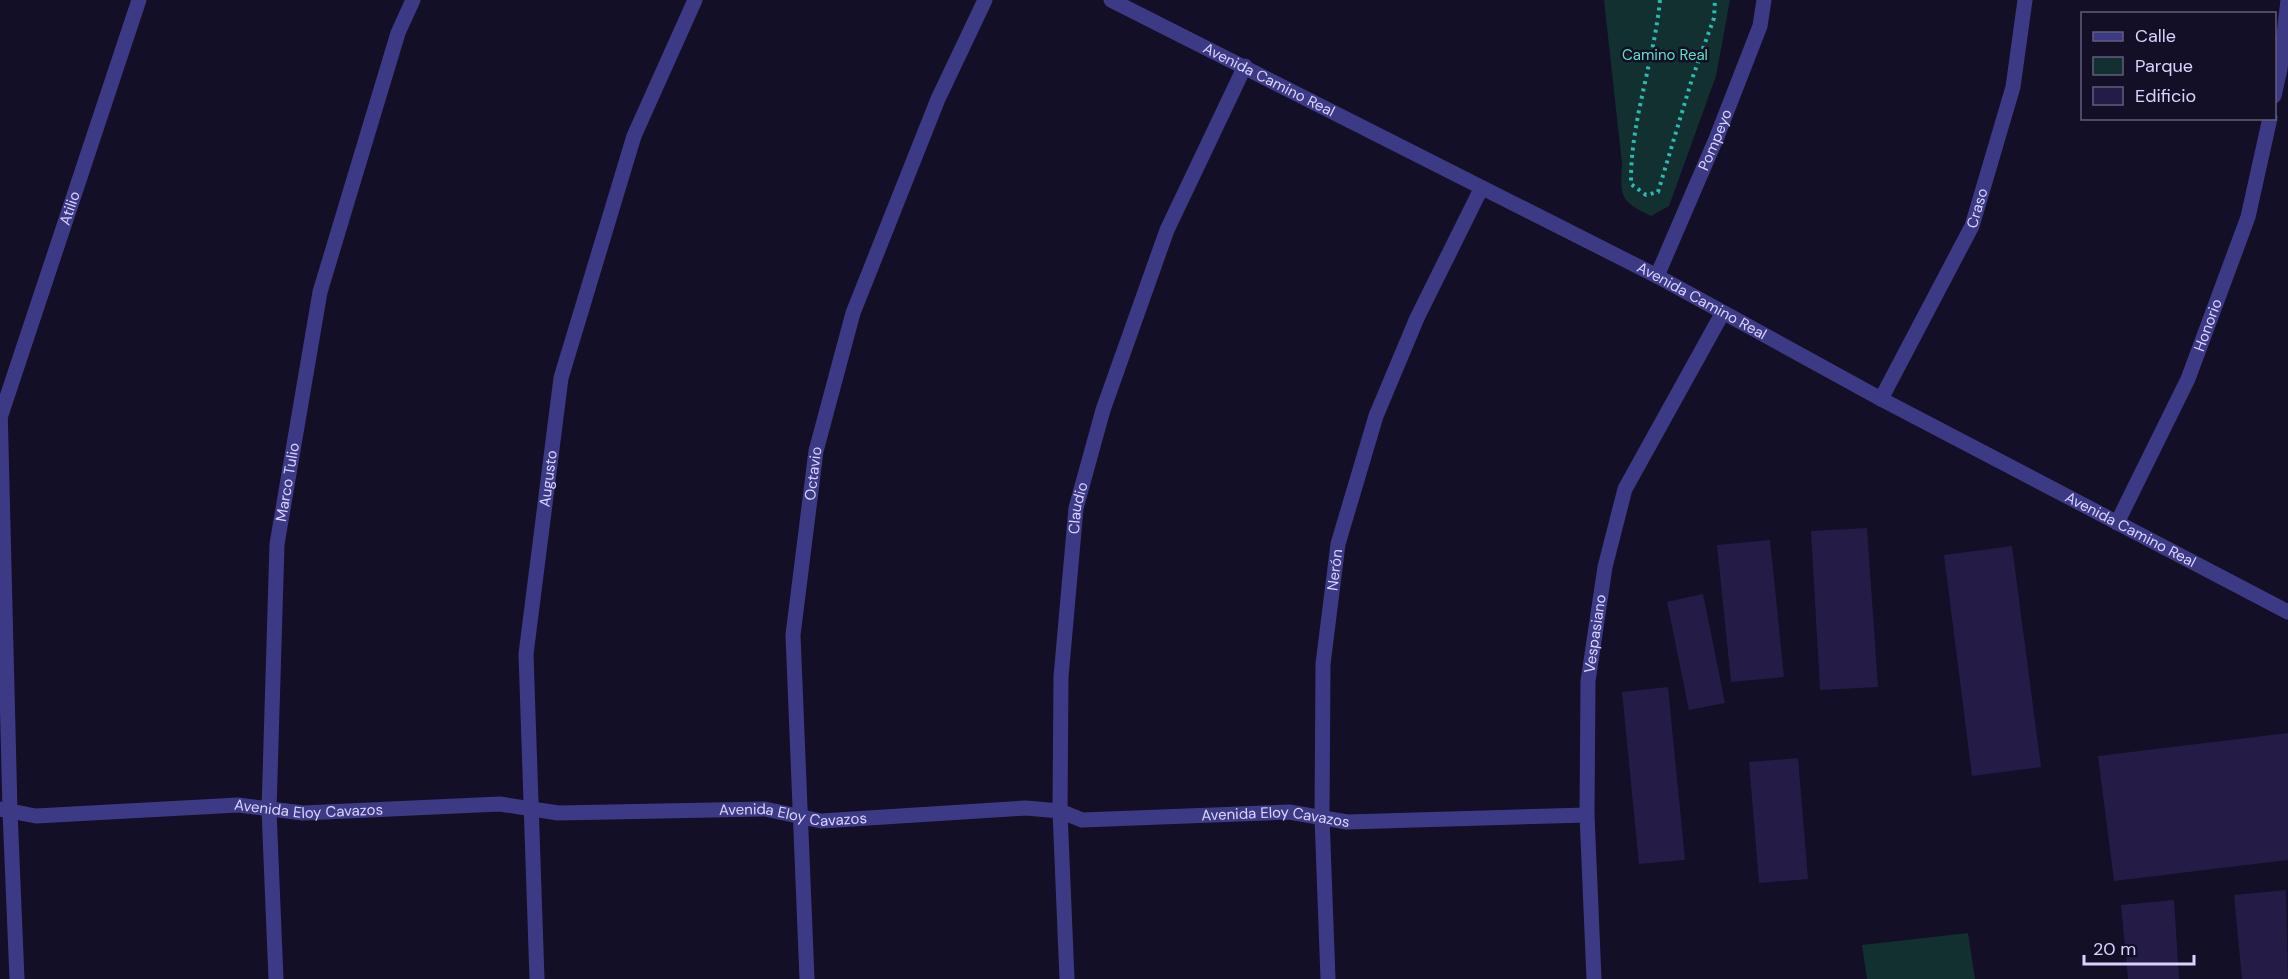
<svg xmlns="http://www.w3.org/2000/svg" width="2288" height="979" font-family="'DM Sans',sans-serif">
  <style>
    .green { fill: #12302f }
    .building { fill: #241b47 }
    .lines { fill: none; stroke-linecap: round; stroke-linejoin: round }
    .path { stroke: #2fb8b0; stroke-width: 4; stroke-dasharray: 3 4.5; stroke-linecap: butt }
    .minor { stroke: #3d3a85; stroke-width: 15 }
    .labels { text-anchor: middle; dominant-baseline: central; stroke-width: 5; stroke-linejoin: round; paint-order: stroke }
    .park-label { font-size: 15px; fill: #5fe0c0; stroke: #130f26 }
    .street-label { font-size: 15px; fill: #d9d4ff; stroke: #130f26 }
  </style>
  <rect width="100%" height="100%" fill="#130f26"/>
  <g class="green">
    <path d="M1604 0H1730L1716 76 1669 206 1651 216C1620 201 1620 197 1622 164Z"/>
    <path d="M1968 933 1975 979H1867L1862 945Z"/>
  </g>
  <g class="building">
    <path d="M1867 528 1878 687 1820 690 1811 531Z"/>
    <path d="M1770 540 1784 677 1731 682 1717 545Z"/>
    <path d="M2012 546 2041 767 1972 776 1944 555Z"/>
    <path d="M1703 594 1725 703 1689 710 1667 602Z"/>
    <path d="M1668 687 1685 860 1639 864 1622 692Z"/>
    <path d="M2288 733V860L2114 881 2098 756Z"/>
    <path d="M1798 758 1808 879 1759 883 1749 762Z"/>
    <path d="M2286 890 2288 979H2242L2234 895Z"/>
    <path d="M2174 900 2179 979H2128L2121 905Z"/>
  </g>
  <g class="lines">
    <path class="path" d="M1660 0C1654 62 1630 122 1631 184L1646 195 1658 192 1692 79 1714 18 1715 0"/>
    <g class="minor">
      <path id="s1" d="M1111 0 1657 276 1881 399 2288 612"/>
      <path d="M2274 96 2280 69 2288 0"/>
      <path id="s2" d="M1657 276 1716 139 1760 26 1764 0"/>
      <path id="s3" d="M1881 399 1972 226 2013 87 2025 0"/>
      <path d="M0 405 10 811 17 979"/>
      <path id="s4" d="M1 415 139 0"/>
      <path id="s5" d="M2117 523 2188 379 2248 217 2270 118"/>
      <path id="s6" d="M0 809 36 816 238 805 303 813 500 804 558 813 765 809 821 821 1026 808 1060 811 1082 820 1289 812 1347 822 1587 815"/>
      <path id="s7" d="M276 979 269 810 277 544 320 292 398 33 413 0"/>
      <path id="s8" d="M537 979 526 654 561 378 634 136 695 0"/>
      <path id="s9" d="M807 979 793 635 816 451 853 313 938 99 985 0"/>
      <path id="s10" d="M1067 979 1060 811 1061 677 1076 508 1103 410 1167 230 1245 66"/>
      <path id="s11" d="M1328 979 1322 817 1323 664 1338 544 1376 416 1417 318 1481 189"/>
      <path id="s12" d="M1594 979 1587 815 1588 681 1605 567 1625 489 1722 314"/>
    </g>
  </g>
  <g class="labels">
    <g class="park-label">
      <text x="1665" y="55">Camino Real</text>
    </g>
    <g class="street-label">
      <text stroke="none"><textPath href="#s1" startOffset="177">Avenida Camino Real</textPath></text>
      <text stroke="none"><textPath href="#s2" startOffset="148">Pompeyo</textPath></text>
      <text stroke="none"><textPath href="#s4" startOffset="218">Atilio</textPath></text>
      <text stroke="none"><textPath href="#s3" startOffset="214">Craso</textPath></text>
      <text stroke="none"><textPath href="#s1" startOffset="663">Avenida Camino Real</textPath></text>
      <text stroke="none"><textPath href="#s5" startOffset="218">Honorio</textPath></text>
      <text stroke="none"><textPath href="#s9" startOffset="507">Octavio</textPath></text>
      <text stroke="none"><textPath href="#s8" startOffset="502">Augusto</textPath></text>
      <text stroke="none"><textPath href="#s7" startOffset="498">Marco Tulio</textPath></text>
      <text stroke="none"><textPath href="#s10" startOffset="472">Claudio</textPath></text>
      <text stroke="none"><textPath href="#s1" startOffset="1149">Avenida Camino Real</textPath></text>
      <text stroke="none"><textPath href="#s11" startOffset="410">Nerón</textPath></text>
      <text stroke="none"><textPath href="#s12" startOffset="346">Vespasiano</textPath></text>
      <text stroke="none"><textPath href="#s6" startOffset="310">Avenida Eloy Cavazos</textPath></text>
      <text stroke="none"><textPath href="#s6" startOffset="796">Avenida Eloy Cavazos</textPath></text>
      <text stroke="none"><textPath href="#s6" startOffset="1282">Avenida Eloy Cavazos</textPath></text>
    </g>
  </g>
  <rect x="2081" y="12" width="195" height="108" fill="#130f26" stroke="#625e7d" stroke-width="1.5"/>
  <rect x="2093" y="32" width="30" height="9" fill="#3d3a85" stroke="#625e7d" stroke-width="1.5"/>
  <text x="2135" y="42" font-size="18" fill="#d9d4ff">Calle</text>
  <rect x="2093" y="57" width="30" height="18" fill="#12302f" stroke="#625e7d" stroke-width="1.5"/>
  <text x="2135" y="72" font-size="18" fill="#d9d4ff">Parque</text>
  <rect x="2093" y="87" width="30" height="18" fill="#241b47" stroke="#625e7d" stroke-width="1.5"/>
  <text x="2135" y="102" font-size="18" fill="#d9d4ff">Edificio</text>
  <path d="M2084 955v9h110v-9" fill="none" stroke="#d9d4ff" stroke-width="3"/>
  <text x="2093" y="955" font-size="18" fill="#d9d4ff" stroke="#130f26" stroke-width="4.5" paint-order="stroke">20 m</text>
</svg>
